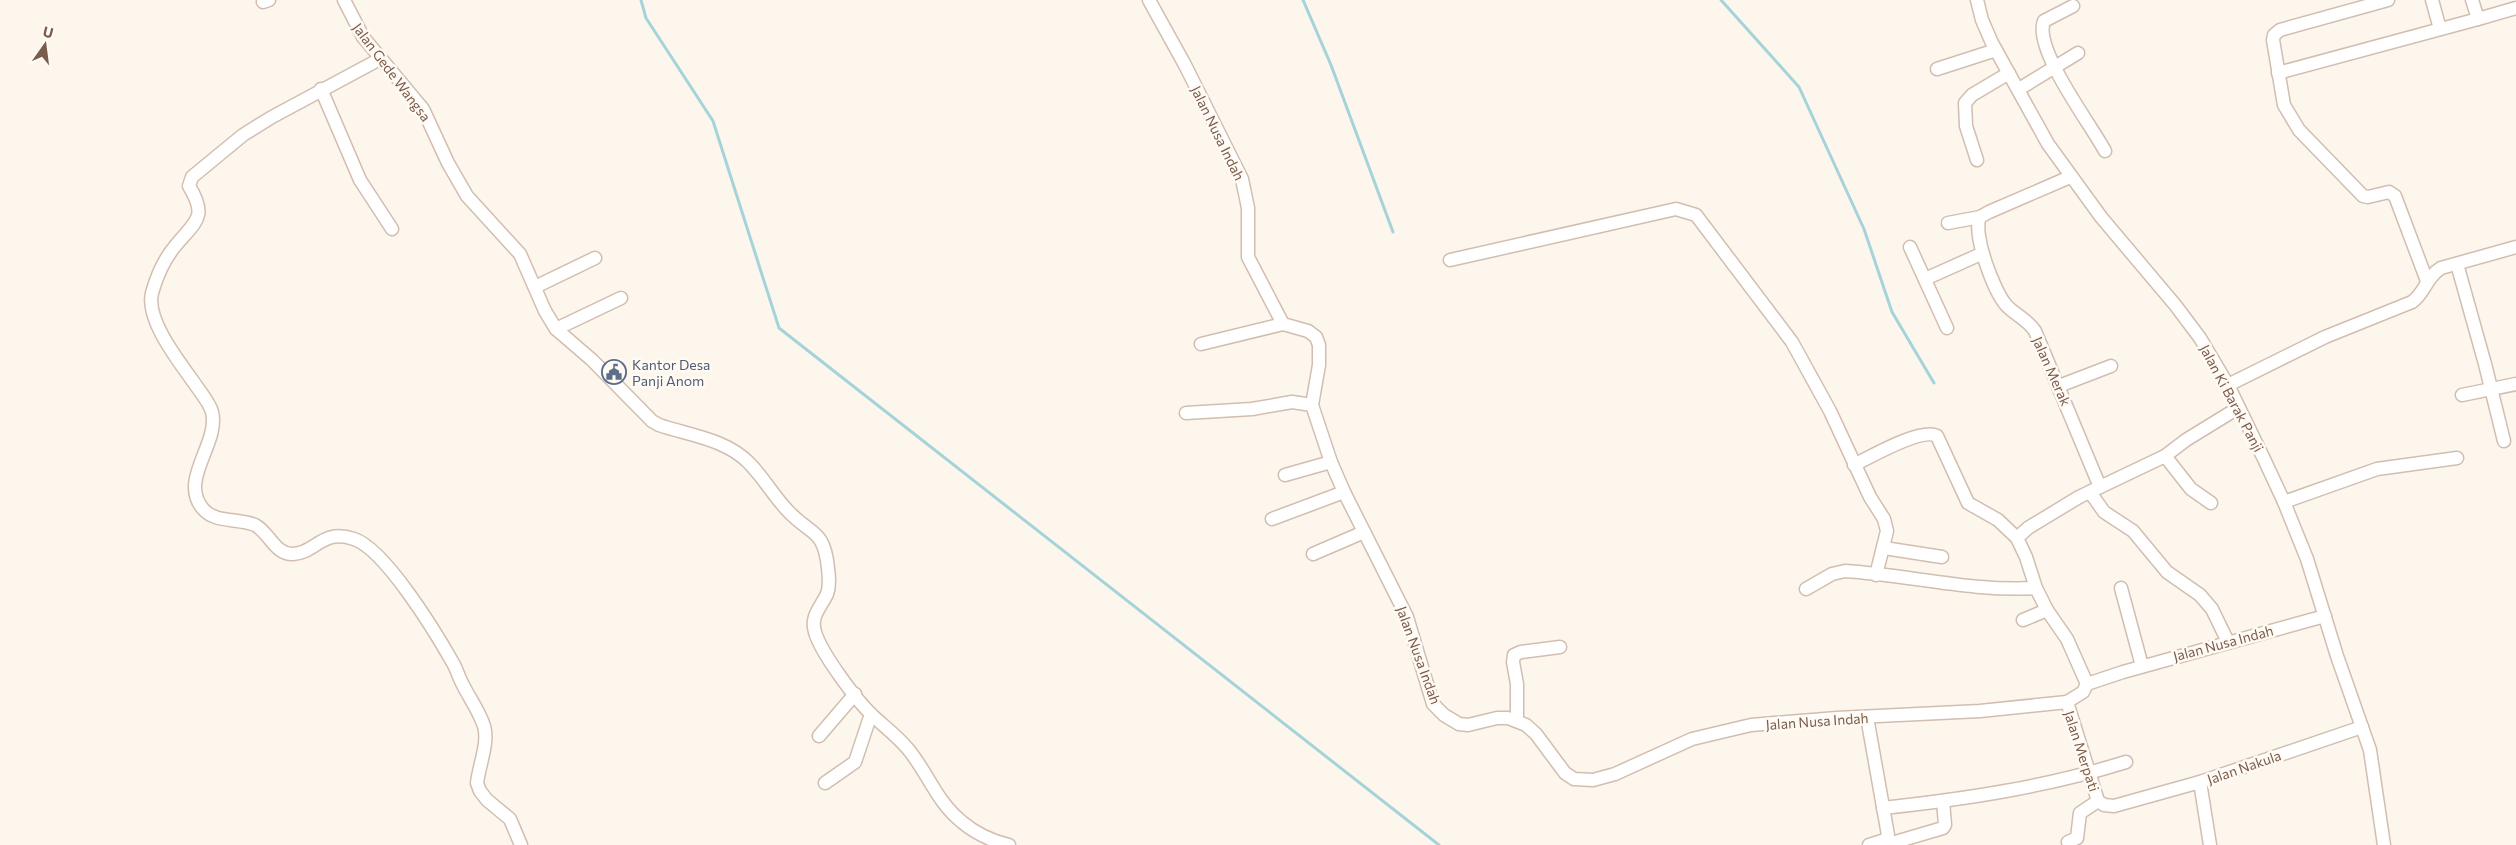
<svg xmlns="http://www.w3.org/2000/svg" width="2516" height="845" font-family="Commissioner,sans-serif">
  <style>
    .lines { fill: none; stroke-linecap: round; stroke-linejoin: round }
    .stream { stroke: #a5d3da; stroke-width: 3 }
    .minor-casing { stroke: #d1beb0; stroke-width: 15 }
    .minor { stroke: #fff; stroke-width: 12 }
    .labels { text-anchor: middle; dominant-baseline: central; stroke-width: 5; stroke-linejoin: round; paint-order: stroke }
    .street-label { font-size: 14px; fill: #7a5c4d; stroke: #fffaf3 }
    .service-label { font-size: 14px; fill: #4e5e75; stroke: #fffaf3; text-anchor: start }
  </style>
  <rect width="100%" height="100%" fill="#fdf6ec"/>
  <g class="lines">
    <g class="stream">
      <path d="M641 0 646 18 713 121 779 328 1439 845"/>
      <path d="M1303 0 1331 65 1393 232"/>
      <path d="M1721 0 1799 87 1864 229 1892 312 1934 383"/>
    </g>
    <defs>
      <g id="minor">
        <path d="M344 0 363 37 423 109 448 163 467 196 520 254 545 311 556 329 592 360 652 421 659 425C688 435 726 439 749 463 764 478 774 497 789 512 812 536 824 529 828 568 829 577 830 586 827 594 821 607 810 616 815 632 821 653 856 700 873 716 885 727 898 737 908 749 928 773 936 801 962 822 975 833 992 841 1009 845"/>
        <path d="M1149 0 1185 65 1242 179 1248 208V257L1283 324 1308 331 1316 337 1319 345V365L1312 405 1331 462 1344 492 1407 617 1433 704 1444 715 1459 724 1468 725 1497 718H1508L1526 725 1536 734 1565 773 1574 779 1593 780 1615 774 1692 739 1751 725 1837 718 1980 711 2067 702 2083 692 2087 684 2123 672 2325 616"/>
        <path d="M1977 0 1982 20 1992 43 2048 144 2101 217 2176 306 2200 338 2228 385 2264 459 2284 502 2307 559 2337 656 2370 750 2384 845"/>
        <path d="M2388 0 2280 30 2274 35 2273 40 2284 105 2299 130 2363 196 2368 197 2389 192 2395 196 2427 281"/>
        <path d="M2432 0 2440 29"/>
        <path d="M263 2 269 0"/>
        <path d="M2073 6 2044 21C2033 49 2090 123 2105 151"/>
        <path d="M2478 19 2516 8"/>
        <path d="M380 59 272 117 243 135 192 177 189 186C208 217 196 221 176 245 164 259 157 275 152 293 145 321 182 365 197 387 202 394 210 404 212 412 220 444 177 481 204 510 216 523 239 518 255 525 269 532 275 555 293 554 316 553 322 528 354 539 385 549 436 633 453 663 457 670 459 678 463 685 470 699 479 711 484 726 489 743 479 765 477 783L480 791 487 800 510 819 521 845"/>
        <path d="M1937 69 1996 50"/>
        <path d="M2278 73 2478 19 2472 0"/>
        <path d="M321 89 360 180 392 229"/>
        <path d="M2019 89 2078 53"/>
        <path d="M1977 160 1966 126 1965 103 1972 95 2009 73"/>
        <path d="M2070 177 1989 212 1980 217C1972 234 1994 291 2006 305 2015 315 2027 319 2035 331L2100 487"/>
        <path d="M1948 223 1980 217"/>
        <path d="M1910 247 1947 328"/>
        <path d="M1450 260 1676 209 1696 215 1792 342 1830 411 1870 497 1884 519 1887 531 1876 575"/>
        <path d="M2457 264 2485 364 2504 441"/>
        <path d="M1925 279 1981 254"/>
        <path d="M535 287 595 258"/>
        <path d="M556 329 621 298"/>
        <path d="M1201 344 1283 324"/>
        <path d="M2228 385 2325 337 2412 302C2425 293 2426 277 2441 268L2516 247"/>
        <path d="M2059 386 2111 366"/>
        <path d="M2462 395 2516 384"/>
        <path d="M1186 413 1252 409 1292 402 1312 405"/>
        <path d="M2165 456 2191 489 2211 503"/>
        <path d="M1854 465C1870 457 1922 427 1937 436L1968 503 1998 520 2017 538 2026 557 2036 588 2047 610 2067 639 2087 684"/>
        <path d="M1285 475 1331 462"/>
        <path d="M2090 492 2104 512 2133 531 2167 572 2200 595 2212 609 2228 642"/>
        <path d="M2284 502 2377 469 2457 458"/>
        <path d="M1272 519 1344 492"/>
        <path d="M2017 538 2028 528 2079 497 2165 456 2186 440 2238 408"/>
        <path d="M1884 548 1942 557"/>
        <path d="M1313 554 1364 532"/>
        <path d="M2121 588 2142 666"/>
        <path d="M1806 589 1832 574 1845 571C1909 575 1972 592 2036 588"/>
        <path d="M2023 620 2047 610"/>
        <path d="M2067 702 2098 801 2104 805 2114 806 2200 782 2362 727"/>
        <path d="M1867 717 1888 835 1885 840 1869 845"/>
        <path d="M1517 721V684L1513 662 1514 655 1521 652 1560 647"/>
        <path d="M819 736 855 694"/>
        <path d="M2200 782 2210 845"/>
        <path d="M825 783 855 762 871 714"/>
        <path d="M1883 808C1966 799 2046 787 2126 762"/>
        <path d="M1885 840 1892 843 1943 828 1945 825 1943 801"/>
        <path d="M2068 842 2077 838 2080 813 2098 801"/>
      </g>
    </defs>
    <use href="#minor" class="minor-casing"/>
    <use href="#minor" class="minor"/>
  </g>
  <defs>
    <symbol id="civic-ring" viewBox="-11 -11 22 22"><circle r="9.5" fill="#fffaf3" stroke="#5c6f8a" stroke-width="1.5"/><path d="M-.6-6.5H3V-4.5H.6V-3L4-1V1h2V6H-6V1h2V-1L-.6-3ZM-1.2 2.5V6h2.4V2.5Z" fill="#5c6f8a"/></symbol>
  </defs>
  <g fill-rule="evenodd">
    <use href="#civic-ring" x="600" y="358" width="28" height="28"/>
  </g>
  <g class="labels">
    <g class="street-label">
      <text transform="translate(392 72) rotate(53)">Jalan Gede Wangsa</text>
      <text transform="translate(1218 133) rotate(64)">Jalan Nusa Indah</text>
      <text transform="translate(2052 371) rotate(66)">Jalan Merak</text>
      <text transform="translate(2232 398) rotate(62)">Jalan Ki Barak Panji</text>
      <text transform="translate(2223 643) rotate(-15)">Jalan Nusa Indah</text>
      <text transform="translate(1419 655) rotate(70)">Jalan Nusa Indah</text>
      <text transform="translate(1817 721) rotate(-4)">Jalan Nusa Indah</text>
      <text transform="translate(2082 751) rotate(72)">Jalan Merpati</text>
      <text transform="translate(2244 767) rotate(-19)">Jalan Nakula</text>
    </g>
    <g class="service-label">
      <text x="632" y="364">Kantor Desa<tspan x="632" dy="16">Panji Anom</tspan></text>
    </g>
  </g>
  <g transform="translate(45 45) rotate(14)" stroke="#fffaf3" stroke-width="4" paint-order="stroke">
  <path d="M0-4L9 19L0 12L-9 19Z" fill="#7a5c4d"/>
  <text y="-8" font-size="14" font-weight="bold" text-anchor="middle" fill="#7a5c4d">U</text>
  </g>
</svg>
